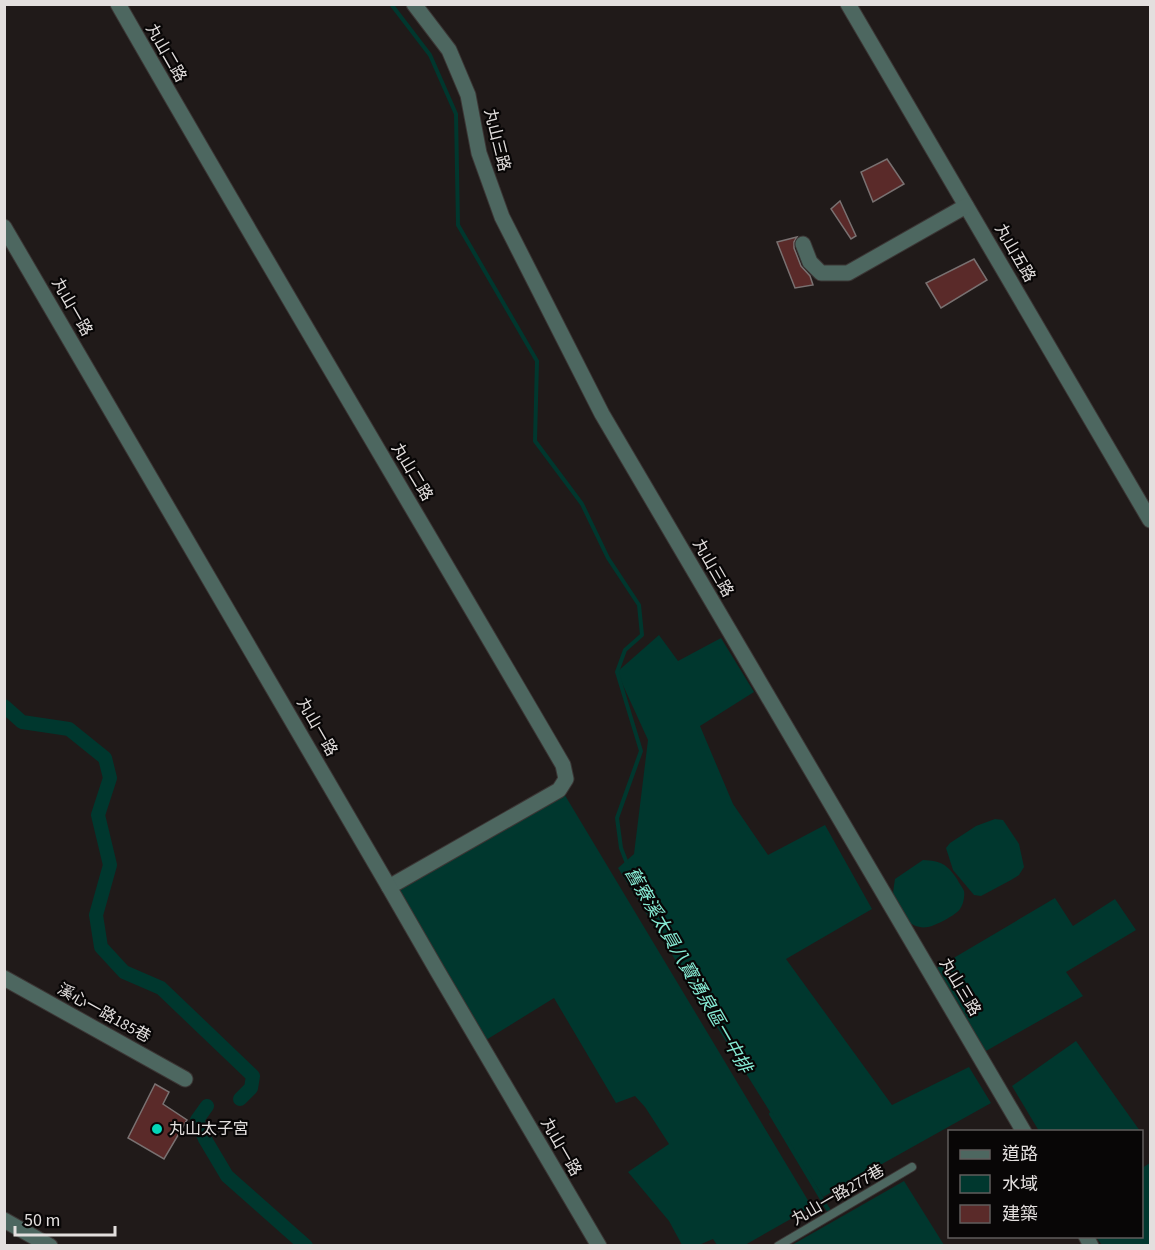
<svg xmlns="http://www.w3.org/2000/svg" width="1155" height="1250" font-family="'Source Sans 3','Noto Sans TC',sans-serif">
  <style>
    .water { fill: #00372e }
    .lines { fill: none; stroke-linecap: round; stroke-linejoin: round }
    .stream { stroke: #00372e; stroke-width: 4 }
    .canal { stroke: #00372e; stroke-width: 14 }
    .building { fill: #5a2a29; stroke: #797171; stroke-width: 1.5 }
    .lane-casing { stroke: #3b3635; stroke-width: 10 }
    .street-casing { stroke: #3b3635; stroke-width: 17 }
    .lane { stroke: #4d6760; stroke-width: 8 }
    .street { stroke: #4d6760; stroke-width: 15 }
    .poi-dot { fill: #04d5b6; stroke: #080606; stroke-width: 2 }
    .labels { text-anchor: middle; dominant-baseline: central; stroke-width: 4.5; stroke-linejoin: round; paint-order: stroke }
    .street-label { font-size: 16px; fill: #e3dfde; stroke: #080606 }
    .poi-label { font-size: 16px; fill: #e3dfde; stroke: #080606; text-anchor: start }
    .water-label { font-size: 18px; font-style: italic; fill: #86ebd4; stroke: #080606 }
  </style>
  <rect width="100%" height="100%" fill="#201a19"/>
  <g class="water">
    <path d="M659 635 678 661 721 638 754 692 700 726 733 804 768 855 825 825 872 909 786 959 892 1105 969 1067 991 1103 823 1197 618 868 634 854 648 740 617 672Z"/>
    <path d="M563 792 812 1207 745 1245H717L713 1239 699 1245H682L669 1221 628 1172 669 1144 645 1107 635 1096 616 1103 554 998 486 1040 397 890Z"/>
    <path d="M995 819 1003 820 1019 844 1024 867 1019 875 1011 880 981 896 974 895 953 870 946 848 950 843 976 826Z"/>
    <path d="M923 860C941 861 947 864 957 879 959 883 963 888 964 891 965 897 963 905 960 909 956 915 935 926 928 927 913 930 899 916 894 902 892 895 894 886 895 879Z"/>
    <path d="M1055 898 1073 926 1115 899 1136 930 1066 972 1083 996 986 1051 935 969Z"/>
    <path d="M1076 1041 1140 1131H1039L1012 1086Z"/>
    <path d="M1150 1163V1245H1102L1096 1237 1142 1236V1168Z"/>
    <path d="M904 1181 944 1245H792Z"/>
  </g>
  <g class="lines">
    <g class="stream">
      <path d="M391 4 430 55 456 114 458 225 537 361 535 441 582 504 608 558 639 605 642 635 625 650 617 672 641 751 617 818 621 848 628 866"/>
      <path d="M771 1114 829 1211"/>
    </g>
    <g class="canal">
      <path d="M4 706 22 722 69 729 105 758 110 778 98 815 110 865 96 915 101 947 124 972 161 988 253 1076 251 1088 240 1099"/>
      <path d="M207 1106 197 1120 205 1139 227 1176 306 1246"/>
    </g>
  </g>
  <g class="building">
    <path d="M887 159 904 184 873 202 861 172Z"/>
    <path d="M840 201 856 236 851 239 831 209Z"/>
    <path d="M797 237 794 242V248L801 266 810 276 813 285 795 288 777 242Z"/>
    <path d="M974 259 987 280 941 308 926 283Z"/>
    <path d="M155 1084 169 1092 163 1104 187 1120 164 1159 128 1138Z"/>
  </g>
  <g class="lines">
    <defs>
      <path id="lane" d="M778 1246 912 1167"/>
      <g id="street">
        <path d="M118 4C264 259 415 511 563 765L566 779 559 790 389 887"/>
        <path d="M414 4 449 50 468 95 479 153 502 217 602 414 1024 1132"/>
        <path d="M848 4 1150 520"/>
        <path d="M4 227 389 887 438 972 599 1246"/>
        <path d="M803 244 810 262 821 273H848L966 206"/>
        <path d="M4 978 185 1079"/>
        <path d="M4 1220 50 1246"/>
        <path d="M1086 1236 1091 1246"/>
      </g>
    </defs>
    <use href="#lane" class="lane-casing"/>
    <use href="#street" class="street-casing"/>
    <use href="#lane" class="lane"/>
    <use href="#street" class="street"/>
  </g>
  <circle class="poi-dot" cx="157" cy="1129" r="6"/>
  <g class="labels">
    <g class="street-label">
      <text transform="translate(166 53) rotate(60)">丸山二路</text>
      <text transform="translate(497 140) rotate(76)">丸山三路</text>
      <text transform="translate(1015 253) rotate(60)">丸山五路</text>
      <text transform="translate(72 307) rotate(60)">丸山一路</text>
      <text transform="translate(412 472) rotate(59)">丸山二路</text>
      <text transform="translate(713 568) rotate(60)">丸山三路</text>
      <text transform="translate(317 727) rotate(60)">丸山一路</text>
      <text transform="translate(960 987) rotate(59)">丸山三路</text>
      <text transform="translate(104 1013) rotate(29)">溪心一路185巷</text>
      <text transform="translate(561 1147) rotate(60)">丸山一路</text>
      <text transform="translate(838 1195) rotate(-30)">丸山一路277巷</text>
    </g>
    <g class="poi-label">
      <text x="169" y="1129">丸山太子宮</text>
    </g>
    <g class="water-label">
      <text transform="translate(688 970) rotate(60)">舊寮溪太員八寶湧泉區一中排</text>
    </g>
  </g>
  <rect width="1155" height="1250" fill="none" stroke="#e3dfde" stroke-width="12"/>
  <rect x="948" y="1130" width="195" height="108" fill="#080606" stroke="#605d5c" stroke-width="1.5"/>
  <rect x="960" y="1150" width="30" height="9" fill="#4d6760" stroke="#605d5c" stroke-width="1.5"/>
  <text x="1002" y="1160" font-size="18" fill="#e3dfde">道路</text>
  <rect x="960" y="1175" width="30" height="18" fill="#00372e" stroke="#605d5c" stroke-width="1.5"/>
  <text x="1002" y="1190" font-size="18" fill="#e3dfde">水域</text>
  <rect x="960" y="1205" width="30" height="18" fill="#5a2a29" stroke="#605d5c" stroke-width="1.5"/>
  <text x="1002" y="1220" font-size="18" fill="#e3dfde">建築</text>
  <path d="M15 1226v9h100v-9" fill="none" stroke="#e3dfde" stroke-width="3"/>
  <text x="24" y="1226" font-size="18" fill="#e3dfde" stroke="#080606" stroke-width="4.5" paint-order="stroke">50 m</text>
</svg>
